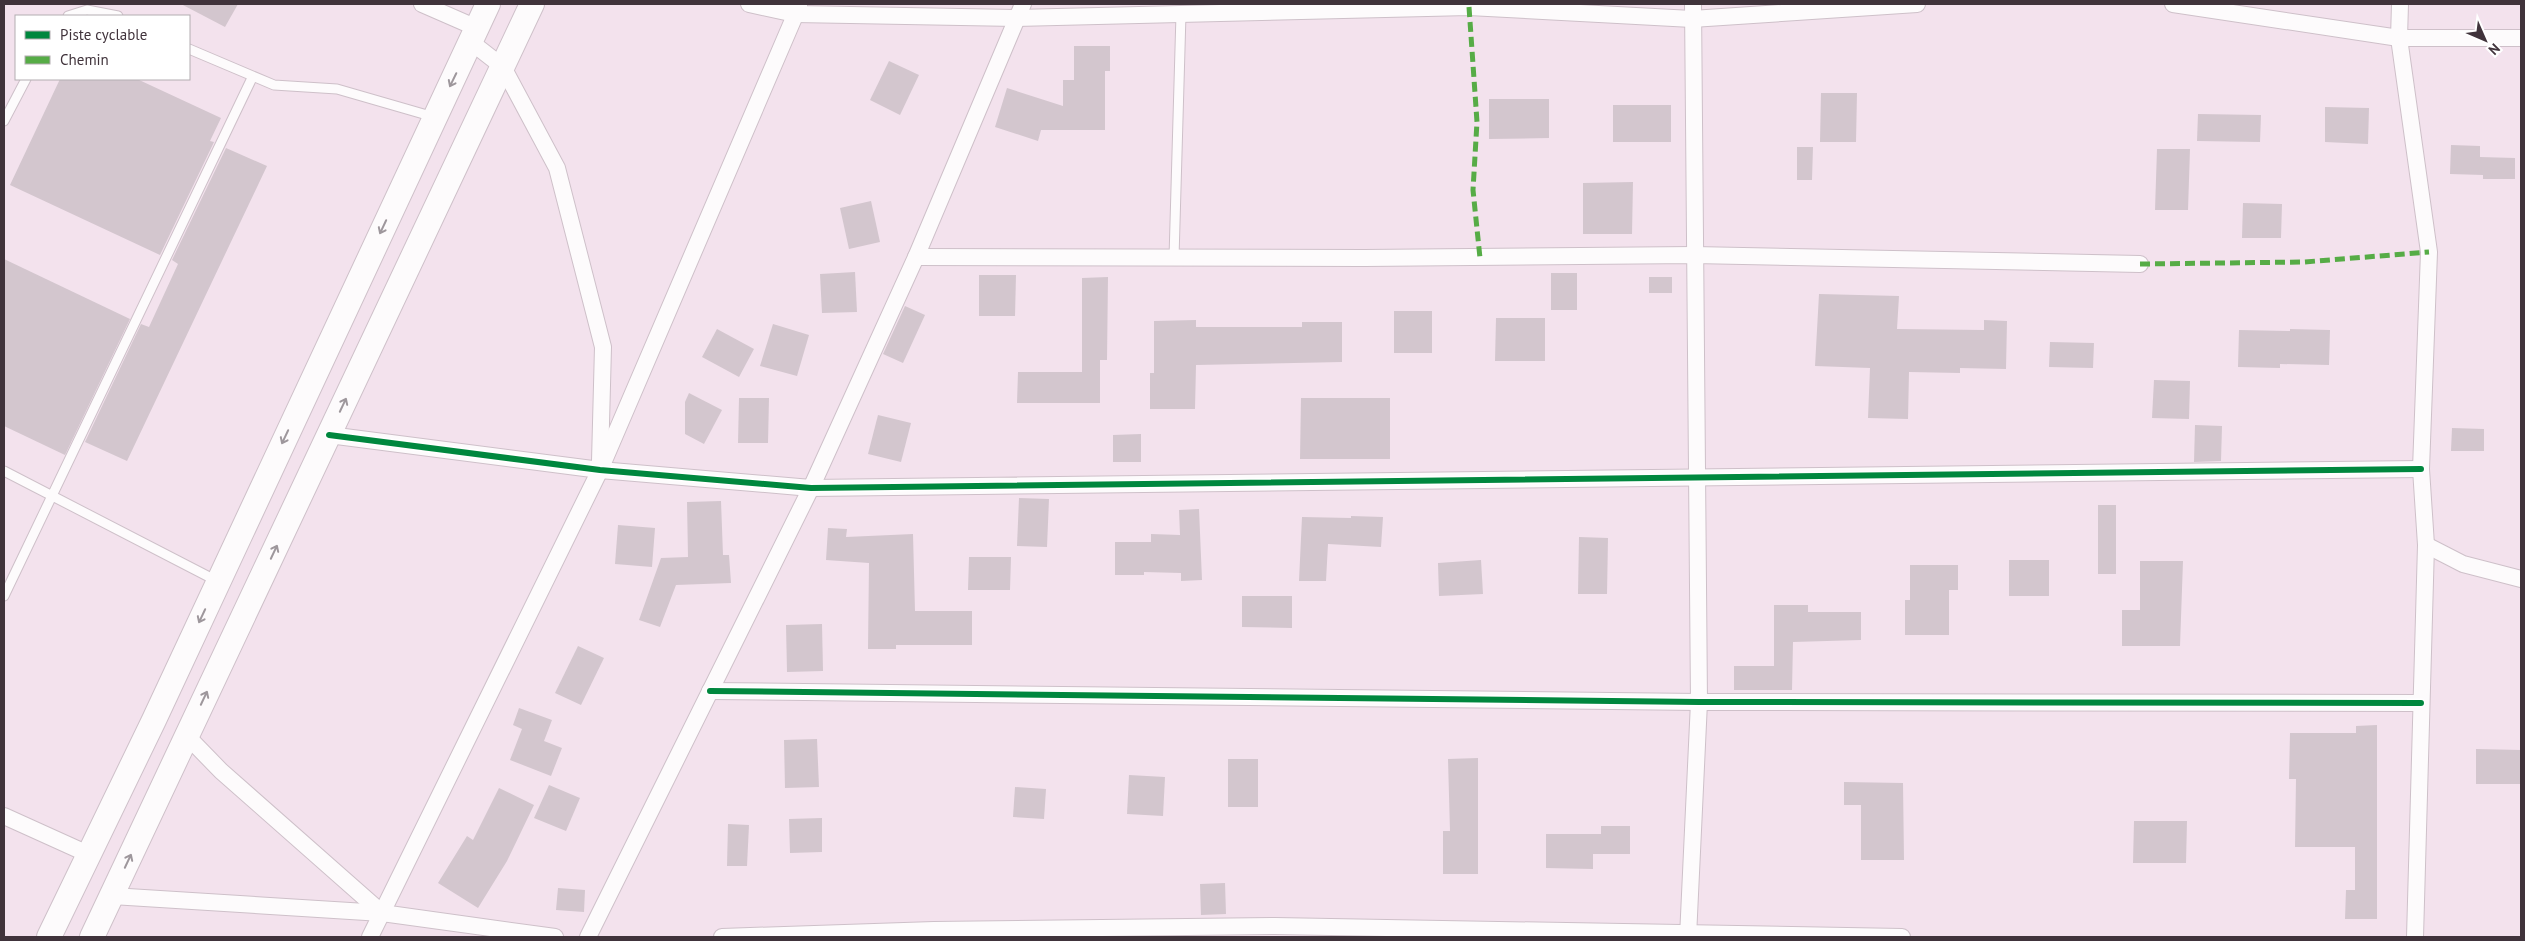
<svg xmlns="http://www.w3.org/2000/svg" width="2525" height="941" font-family="'PT Sans',sans-serif">
  <style>
    .building { fill: #d3c6ce }
    .lines { fill: none; stroke-linecap: round; stroke-linejoin: round }
    .service-casing { stroke: #cec0c9; stroke-width: 11 }
    .minor-casing { stroke: #cec0c9; stroke-width: 18 }
    .secondary-casing { stroke: #cec0c9; stroke-width: 26 }
    .service { stroke: #fdfbfc; stroke-width: 9 }
    .minor { stroke: #fdfbfc; stroke-width: 16 }
    .secondary { stroke: #fdfbfc; stroke-width: 24 }
    .quiet { stroke: #56ac46; stroke-width: 5; stroke-dasharray: 10 5; stroke-linecap: butt }
    .cycleway-casing { stroke: #fff; stroke-width: 9 }
    .cycleway { stroke: #00873e; stroke-width: 6 }
    .oneway { stroke: #9e979c }
  </style>
  <rect width="100%" height="100%" fill="#f3e2ed"/>
  <g class="building">
    <path d="M181 4H238L225 27Z"/>
    <path d="M1074 46H1110V71H1105V130H1041L1038 141 995 127 1007 88 1063 106V80H1074Z"/>
    <path d="M889 61 919 75 900 115 870 100Z"/>
    <path d="M60 79H137L221 118 210 141 214 142 160 255 10 185Z"/>
    <path d="M1821 93H1857L1856 142H1820Z"/>
    <path d="M1489 99H1549V138L1489 139Z"/>
    <rect x="1613" y="105" width="58" height="37"/>
    <path d="M2325 107 2369 108 2368 144 2325 142Z"/>
    <path d="M2198 114 2261 115 2260 142 2197 141Z"/>
    <path d="M2451 145 2480 146V157L2515 158V179H2483V175L2450 174Z"/>
    <path d="M1797 147H1813L1812 180H1797Z"/>
    <path d="M226 148 267 166 127 461 85 442 141 324 149 327 178 264 172 260Z"/>
    <path d="M2157 149H2190L2188 210H2155Z"/>
    <path d="M1633 182 1632 234H1583V183Z"/>
    <path d="M871 201 880 242 849 249 840 208Z"/>
    <path d="M2243 203 2282 204 2281 238H2242Z"/>
    <path d="M4 259 130 319 65 455 4 426Z"/>
    <path d="M855 272 857 312 822 313 820 274Z"/>
    <rect x="1551" y="273" width="26" height="37"/>
    <path d="M979 275H1016L1015 316H979Z"/>
    <path d="M1108 277 1107 360H1100V403H1017L1018 372H1082V278Z"/>
    <rect x="1649" y="277" width="23" height="16"/>
    <path d="M1819 294 1899 296 1897 329 1984 330V320L2007 321 2006 369 1960 368V373L1909 372 1908 419 1868 418 1870 368 1815 366Z"/>
    <path d="M905 306 925 315 903 363 883 354Z"/>
    <rect x="1394" y="311" width="38" height="42"/>
    <path d="M1496 318H1545V361H1495Z"/>
    <path d="M1196 320V327H1302V322H1342V362L1196 365 1195 409H1150V373H1154V321Z"/>
    <path d="M773 324 809 335 797 376 760 366Z"/>
    <path d="M717 329 754 349 739 377 702 357Z"/>
    <path d="M2290 329 2330 330 2329 365 2280 364V368L2238 367 2239 330 2290 331Z"/>
    <path d="M2050 342 2094 343 2093 368 2049 367Z"/>
    <path d="M2154 380 2190 381 2189 419 2152 418Z"/>
    <path d="M689 393 722 410 704 444 685 434V402Z"/>
    <path d="M739 398H769L768 443H738Z"/>
    <path d="M1301 398H1390V459H1300Z"/>
    <path d="M878 415 911 423 901 462 868 454Z"/>
    <path d="M2195 425 2222 426 2221 461 2194 462Z"/>
    <path d="M2452 428 2484 429V451H2451Z"/>
    <path d="M1141 434V462H1113V435Z"/>
    <path d="M1019 498 1049 499 1047 547 1017 546Z"/>
    <path d="M721 501 723 555H729L731 583 676 585 660 627 639 620 661 558 688 557 687 502Z"/>
    <rect x="2098" y="505" width="18" height="69"/>
    <path d="M1199 509 1202 580 1181 581V573L1144 572V575H1115V542H1151V534L1180 535 1179 510Z"/>
    <path d="M1351 516 1383 517 1381 547 1328 544 1326 581H1299L1302 517 1351 518Z"/>
    <path d="M618 525 655 528 652 567 615 564Z"/>
    <path d="M828 528 847 529 846 537 913 534 915 611H972V645H896V649H868L869 563 826 560Z"/>
    <path d="M1579 537 1608 538 1607 594H1578Z"/>
    <path d="M969 557H1011L1010 590H968Z"/>
    <path d="M1481 560 1483 594 1439 596 1438 563Z"/>
    <rect x="2009" y="560" width="40" height="36"/>
    <path d="M2140 561H2183L2180 646H2122V610H2140Z"/>
    <path d="M1910 565H1958V590H1949V635H1905V600H1910Z"/>
    <path d="M1242 596H1292V628L1242 627Z"/>
    <path d="M1774 605H1808V612H1861V640L1793 642 1792 690H1734V666H1774Z"/>
    <path d="M822 624 823 671 787 672 786 625Z"/>
    <path d="M578 646 604 658 581 705 555 693Z"/>
    <path d="M519 708 552 720 544 741 562 748 551 776 510 760 522 729 513 725Z"/>
    <path d="M2377 725V919H2345L2346 890H2355V847H2295L2296 779H2289L2290 733H2356V726Z"/>
    <path d="M817 739 819 787 785 788 784 740Z"/>
    <path d="M2476 749 2521 750V784H2476Z"/>
    <path d="M1478 758V874H1443V831H1450L1448 759Z"/>
    <rect x="1228" y="759" width="30" height="48"/>
    <path d="M1129 775 1165 777 1163 816 1127 814Z"/>
    <path d="M1844 782 1903 783 1904 860H1861V805H1844Z"/>
    <path d="M549 785 580 798 566 831 534 818Z"/>
    <path d="M1015 787 1046 789 1044 819 1013 817Z"/>
    <path d="M499 788 534 805 507 861 478 908 438 883 467 836 473 840Z"/>
    <path d="M822 818V852L790 853 789 819Z"/>
    <path d="M2134 821H2187L2186 863H2133Z"/>
    <path d="M728 824 749 825 747 866H727Z"/>
    <path d="M1601 826H1630V854H1593V869L1546 868V834H1601Z"/>
    <path d="M1225 883 1226 914 1201 915 1200 884Z"/>
    <path d="M558 888 585 890 584 912 556 910Z"/>
  </g>
  <g class="lines">
    <defs>
      <g id="service">
        <path d="M68 16 87 10 118 16"/>
        <path d="M189 49 274 85 337 89 434 117"/>
        <path d="M4 121 26 79"/>
        <path d="M1174 258 1181 14"/>
        <path d="M4 471 217 581"/>
        <path d="M4 596 252 78"/>
      </g>
      <g id="minor">
        <path d="M422 4 477 28"/>
        <path d="M749 4 795 14 1016 18 1469 7 1692 19 1917 4"/>
        <path d="M2173 4 2399 38H2521"/>
        <path d="M2400 4 2399 38 2429 252 2421 469 2426 545 2415 937"/>
        <path d="M471 42 503 67 557 168 603 347 600 461"/>
        <path d="M916 257 1364 258 1694 255 2140 264"/>
        <path d="M329 435 600 470 811 488 2421 469"/>
        <path d="M2426 545 2463 564 2521 579"/>
        <path d="M710 691 1699 702 2421 703"/>
        <path d="M187 736 221 771 382 913"/>
        <path d="M4 816 88 854"/>
        <path d="M112 896 382 913 555 937"/>
        <path d="M370 937 600 470 799 6"/>
        <path d="M588 937 811 488 916 257 1023 4"/>
        <path d="M722 937 934 930 1275 926 1902 937"/>
        <path d="M1688 937 1699 702 1693 4"/>
      </g>
      <g id="secondary">
        <path d="M49 937 154 720 488 4"/>
        <path d="M92 937 532 4"/>
      </g>
    </defs>
    <use href="#service" class="service-casing"/>
    <use href="#minor" class="minor-casing"/>
    <use href="#secondary" class="secondary-casing"/>
    <use href="#service" class="service"/>
    <use href="#minor" class="minor"/>
    <use href="#secondary" class="secondary"/>
    <g class="quiet">
      <path d="M1469 7 1477 122 1473 190 1480 258"/>
      <path d="M2140 264 2304 262 2429 252"/>
    </g>
    <defs>
      <g id="cycleway">
        <path d="M329 435 600 470 811 488 2421 469"/>
        <path d="M710 691 1699 702 2421 703"/>
      </g>
    </defs>
    <use href="#cycleway" class="cycleway-casing"/>
    <use href="#cycleway" class="cycleway"/>
  </g>
  <defs><path id="oneway-shaft" d="M-6 0H5M1.5-3L5.5 0L1.5 3" fill="none" stroke-width="1.6" stroke-linecap="round" stroke-linejoin="round" transform="scale(1.25)"/></defs>
  <g class="oneway">
    <use href="#oneway-shaft" transform="translate(453 80) rotate(116)"/>
    <use href="#oneway-shaft" transform="translate(383 227) rotate(115)"/>
    <use href="#oneway-shaft" transform="translate(343 405) rotate(-65)"/>
    <use href="#oneway-shaft" transform="translate(285 437) rotate(115)"/>
    <use href="#oneway-shaft" transform="translate(274 552) rotate(-65)"/>
    <use href="#oneway-shaft" transform="translate(202 616) rotate(115)"/>
    <use href="#oneway-shaft" transform="translate(204 698) rotate(-65)"/>
    <use href="#oneway-shaft" transform="translate(128 861) rotate(-65)"/>
  </g>
  <rect width="2525" height="941" fill="none" stroke="#40333b" stroke-width="10"/>
  <rect x="15" y="15" width="175" height="65" fill="#ffffff" stroke="#b3adb1"/>
  <rect x="25" y="31" width="25" height="8" fill="#00873e" stroke="#b3adb1"/>
  <text x="60" y="40" font-size="15" fill="#40333b">Piste cyclable</text>
  <rect x="25" y="56" width="25" height="8" fill="#56ac46" stroke="#b3adb1"/>
  <text x="60" y="65" font-size="15" fill="#40333b">Chemin</text>
  <g transform="translate(2485 40) rotate(135)" stroke="#ffffff" stroke-width="4" paint-order="stroke">
  <path d="M0-4L9 19L0 12L-9 19Z" fill="#40333b"/>
  <text y="-8" font-size="14" font-weight="bold" text-anchor="middle" fill="#40333b">N</text>
  </g>
</svg>
